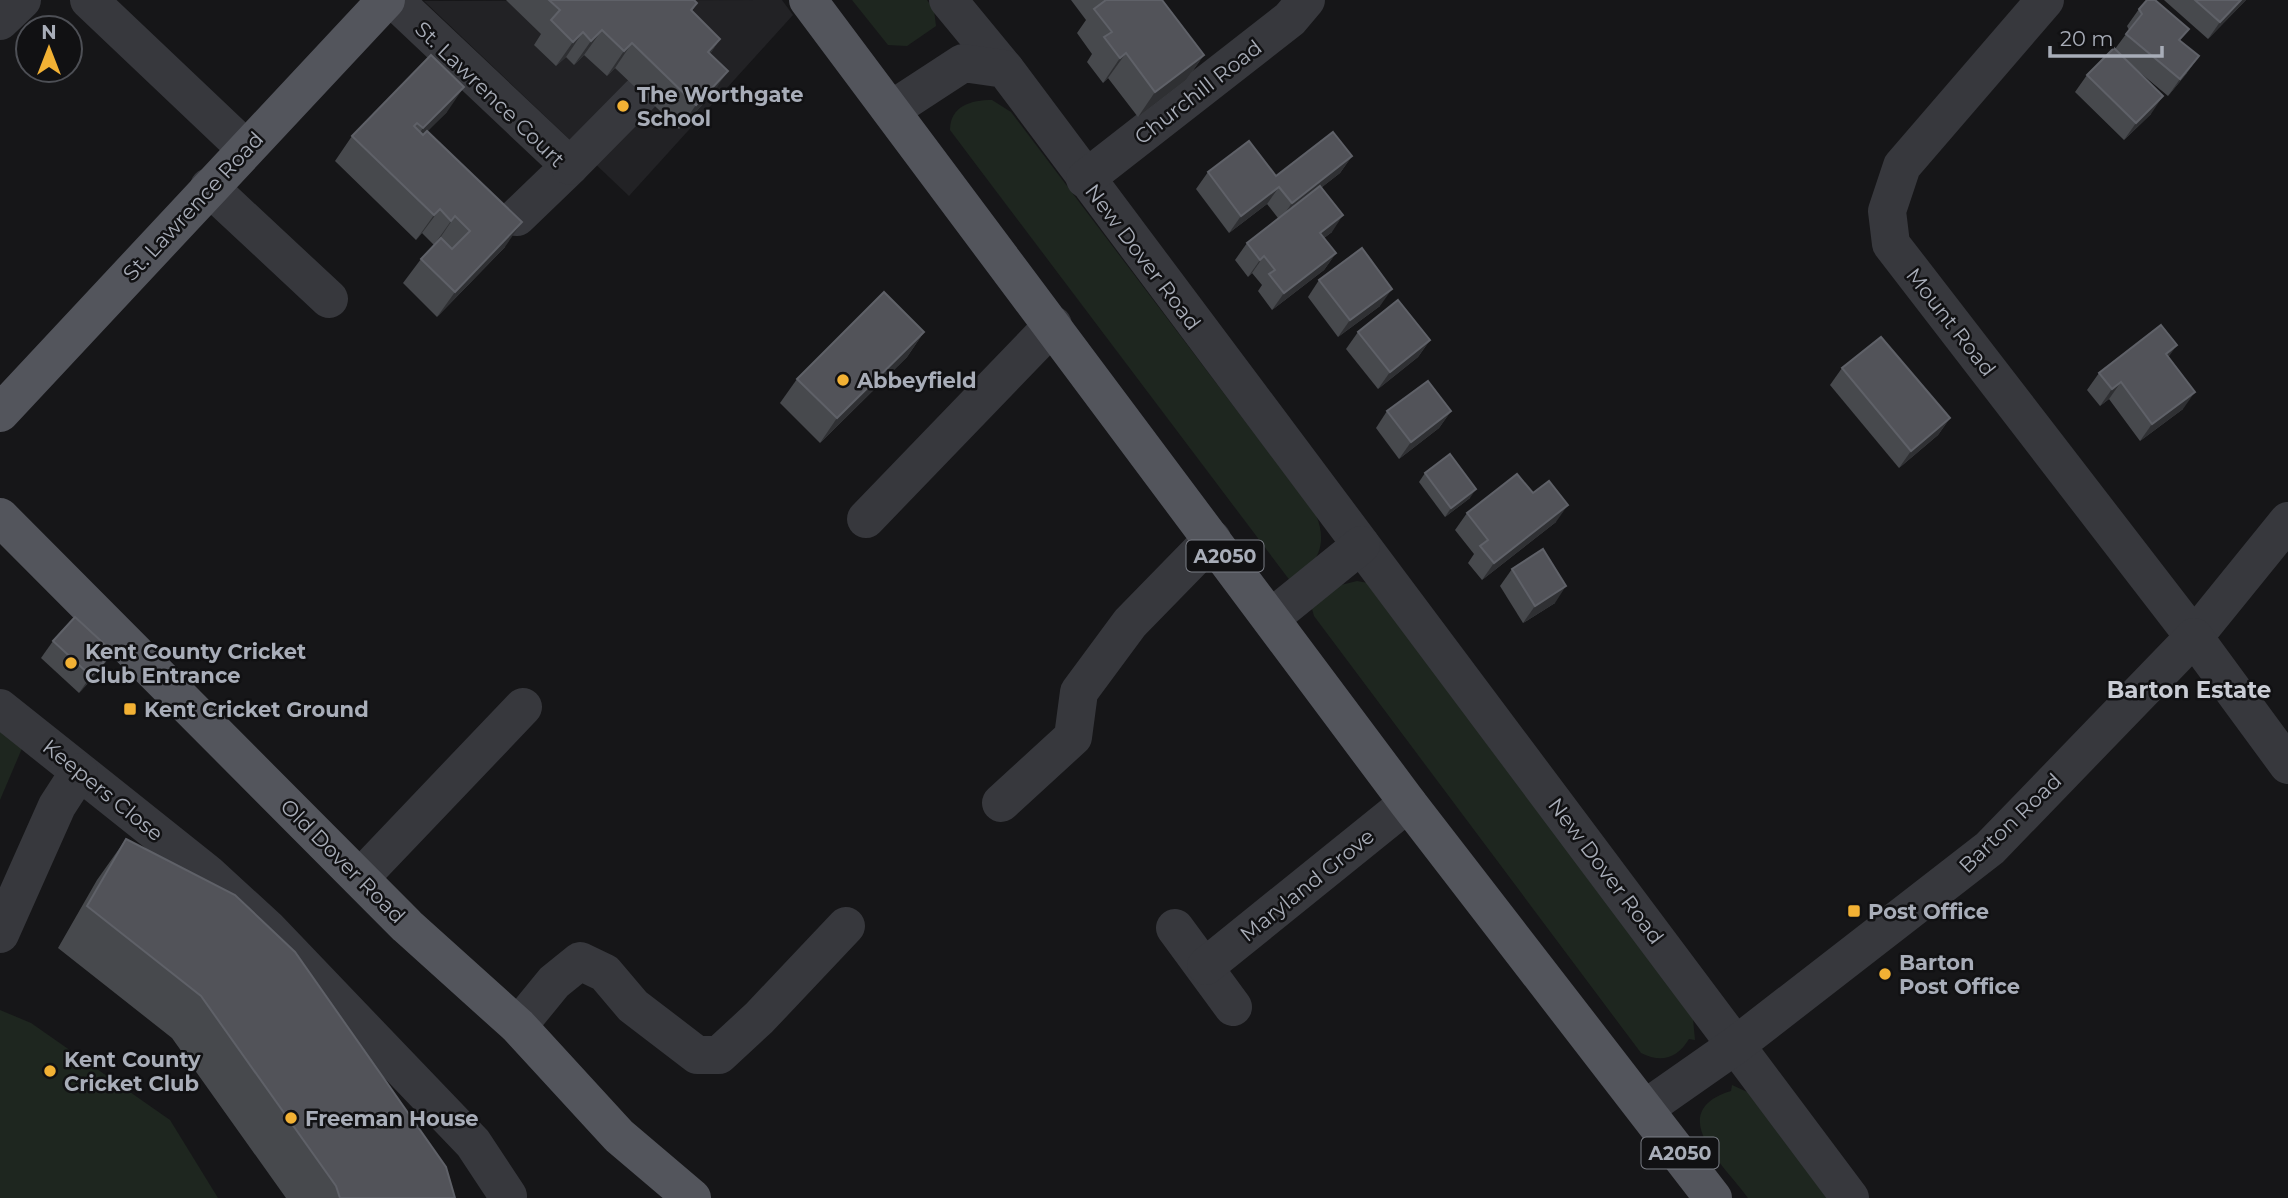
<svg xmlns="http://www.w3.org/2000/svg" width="2288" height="1198" font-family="Montserrat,sans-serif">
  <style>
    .built { fill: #222225 }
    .green { fill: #1e261f }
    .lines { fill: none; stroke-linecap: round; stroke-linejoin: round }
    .minor { stroke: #37383d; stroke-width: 38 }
    .major { stroke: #53555c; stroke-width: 38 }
    .wall { fill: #47494d }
    .shaded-wall { fill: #2f3033 }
    .building { fill: #525359; stroke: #5f6168; stroke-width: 2 }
    .poi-dot { fill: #f2b134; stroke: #111113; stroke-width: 2.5 }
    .labels { text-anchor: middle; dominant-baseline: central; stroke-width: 5; stroke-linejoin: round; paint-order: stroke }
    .shield { fill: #111113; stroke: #7b7e86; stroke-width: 2 }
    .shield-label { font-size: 19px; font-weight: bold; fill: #a8adb8 }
    .street-label { font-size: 21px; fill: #a8adb8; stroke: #111113 }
    .poi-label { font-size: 21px; font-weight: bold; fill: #a8adb8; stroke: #111113; text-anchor: start }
    .neighbourhood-label { font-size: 23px; font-weight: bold; fill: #c9ccd4; stroke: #111113 }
  </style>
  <rect width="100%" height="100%" fill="#161618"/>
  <path class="built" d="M782 0 793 15 629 196 424 1Z"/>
  <g class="green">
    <path d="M852 0H927L934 10 936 26 907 46 888 45Z"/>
    <path d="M992 100 1011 112 1316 515C1329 546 1316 565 1291 582L950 130C950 106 971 100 992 100Z"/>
    <path d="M1357 581 1368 583 1692 1008 1695 1040 1689 1039C1677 1059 1661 1063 1641 1053L1314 616 1310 602 1333 587Z"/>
    <path d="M0 728 23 746 0 800Z"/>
    <path d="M0 1010 31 1023 170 1120 218 1198H0Z"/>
    <path d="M1732 1085 1756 1096 1833 1198H1748C1724 1165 1663 1112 1731 1091Z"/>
  </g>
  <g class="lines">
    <g class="minor">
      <path d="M89 0 246 149"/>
      <path d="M394 0 570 166 517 217"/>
      <path d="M948 0 1005 69"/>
      <path d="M2045 0 1902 166 1887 211 1891 244 2194 637 2288 521"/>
      <path d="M0 21 22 0"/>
      <path d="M891 110 963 63 1005 69 1850 1198"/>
      <path d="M570 166 640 95"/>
      <path d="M1085 179 1290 19 1306 0"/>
      <path d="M209 187 329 299"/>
      <path d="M866 519 1053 325"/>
      <path d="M1271 618 1361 545"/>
      <path d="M0 708 207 873 267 928 473 1143 508 1196"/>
      <path d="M1001 803 1073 737 1079 692 1130 623 1212 539"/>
      <path d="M360 878 523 707"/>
      <path d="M1175 928 1233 1007"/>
      <path d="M0 934 57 806 79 772"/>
      <path d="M1206 966 1408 803"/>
      <path d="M518 1026 554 982 580 961 605 973 633 1006 697 1055H719L759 1018 846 926"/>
      <path d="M1646 1108 1736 1045 1990 848 2194 637 2288 765"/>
    </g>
    <g class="major">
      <path d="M808 0 1408 803 1713 1198"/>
      <path d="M0 413 386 0"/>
      <path d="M0 517 407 926 518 1026 619 1136 692 1198"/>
    </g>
  </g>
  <g class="wall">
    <path d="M506 0H694L697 3 692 11 720 39 710 54 711 96 679 129 615 68 607 76 584 55 574 65 566 57 556 66 534 45 541 34Z"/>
    <path d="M1071 0H1162L1204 55 1186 80 1138 117 1108 78 1103 83 1087 62 1092 54 1077 33 1086 20Z"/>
    <path d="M2164 0H2246L2208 39Z"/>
    <path d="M2139 9 2181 41 2187 73 2168 96 2131 65 2151 114 2124 140 2075 92 2087 75 2115 49 2129 30 2127 26Z"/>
    <path d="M447 112 427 131 505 247 437 317 403 283 421 259 434 245 422 233 416 240 335 161 352 136Z"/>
    <path d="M1352 156 1340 173 1322 187 1332 232 1324 238 1336 253 1324 270 1272 310 1258 291 1262 285 1252 273 1248 277 1235 260 1247 243 1278 218 1267 204 1229 233 1196 189 1208 172 1276 176Z"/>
    <path d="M1319 280 1380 306 1338 337 1308 297Z"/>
    <path d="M924 332 907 357 820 443 780 403 797 379Z"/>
    <path d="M1358 332 1430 340 1418 357 1378 389 1346 349Z"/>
    <path d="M2169 357 2183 409 2140 441 2109 399 2100 406 2087 390 2099 373Z"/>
    <path d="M1842 368 1950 418 1938 435 1899 468 1830 385Z"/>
    <path d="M1387 411H1451L1439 428 1399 459 1376 428Z"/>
    <path d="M1425 473 1470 498 1445 517 1419 482Z"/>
    <path d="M1467 513 1556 522 1482 580 1468 563 1474 554 1455 530Z"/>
    <path d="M1512 569 1555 603 1523 623 1500 586Z"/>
    <path d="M53 641 101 669 79 693 41 658Z"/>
    <path d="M126 839 455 1198H286L172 1038 58 948 97 880Z"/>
  </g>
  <g class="shaded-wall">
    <path d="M2241 0H2246L2208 39 2220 22Z"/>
    <path d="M602 30 584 55 574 65 591 41Z"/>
    <path d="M583 32 566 57 556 66 573 42Z"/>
    <path d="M720 39 703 64 708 52Z"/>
    <path d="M632 43 615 68 607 76 624 51Z"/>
    <path d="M1126 53 1108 78 1103 83 1120 58Z"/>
    <path d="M1204 55 1186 80 1138 117 1155 92Z"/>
    <path d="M2199 56 2187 73 2168 96 2180 79Z"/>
    <path d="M728 71 711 96 679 129 696 105Z"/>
    <path d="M464 87 447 112 406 153 423 128Z"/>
    <path d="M2163 96 2151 114 2124 140 2136 123Z"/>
    <path d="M1352 156 1340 173 1280 220 1292 203Z"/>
    <path d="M1279 187 1267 204 1229 233 1241 216Z"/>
    <path d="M440 209 422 233 416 240 434 215Z"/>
    <path d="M1343 215 1332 232 1308 250 1320 233Z"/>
    <path d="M455 216 438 241 434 245 451 221Z"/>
    <path d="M522 222 505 247 437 317 455 292Z"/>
    <path d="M1336 253 1324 270 1272 310 1284 293Z"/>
    <path d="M1264 256 1252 273 1248 277 1260 260Z"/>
    <path d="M1392 289 1380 306 1338 337 1350 320Z"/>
    <path d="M924 332 907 357 820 443 837 418Z"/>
    <path d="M1430 340 1418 357 1378 389 1390 372Z"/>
    <path d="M2177 345 2165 362 2166 354Z"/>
    <path d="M2121 382 2109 399 2100 406 2112 389Z"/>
    <path d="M2195 392 2183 409 2140 441 2152 424Z"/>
    <path d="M1451 411 1439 428 1399 459 1411 442Z"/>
    <path d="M1950 418 1938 435 1899 468 1911 451Z"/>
    <path d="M1476 489 1470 498 1445 517 1451 508Z"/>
    <path d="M1568 505 1556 522 1482 580 1494 563Z"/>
    <path d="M1566 586 1555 603 1523 623 1535 606Z"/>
    <path d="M113 652 101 669 79 693 91 676Z"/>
  </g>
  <g class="building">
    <path d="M549 0H694L697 3 691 10 720 39 708 52 728 71 696 105 632 43 624 51 602 30 591 41 583 32 573 42 551 20 560 10Z"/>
    <path d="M1106 0H1162L1204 55 1155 92 1126 53 1120 58 1104 37 1112 32 1094 9Z"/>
    <path d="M2147 0H2155L2189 29 2179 40 2199 56 2180 79 2126 34 2142 14 2139 9Z"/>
    <path d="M2195 0H2241L2220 22Z"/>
    <path d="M2114 48 2163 96 2136 123 2087 75Z"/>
    <path d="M431 55 464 87 423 128 417 123 414 126 423 135 427 131 522 222 455 292 421 259 441 238 452 249 470 231 455 216 451 221 440 209 434 215 352 136Z"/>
    <path d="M1333 132 1352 156 1292 203 1279 187 1241 216 1208 172 1249 141 1276 176Z"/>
    <path d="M1320 186 1343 215 1320 233 1336 253 1284 293 1269 274 1275 270 1264 256 1260 260 1247 243Z"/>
    <path d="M1362 248 1392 289 1350 320 1319 280Z"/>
    <path d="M884 292 924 332 837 418 797 379Z"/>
    <path d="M1398 300 1430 340 1390 372 1358 332Z"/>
    <path d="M2161 325 2177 345 2166 354 2195 392 2152 424 2121 382 2112 389 2099 373Z"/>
    <path d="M1881 337 1950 418 1911 451 1842 368Z"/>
    <path d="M1428 381 1451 411 1411 442 1387 411Z"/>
    <path d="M1450 454 1476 489 1451 508 1425 473Z"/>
    <path d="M1517 474 1533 493 1549 481 1568 505 1494 563 1480 546 1488 540 1467 513Z"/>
    <path d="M1543 549 1566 586 1535 606 1512 569Z"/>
    <path d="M75 617 113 652 91 676 53 641Z"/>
    <path d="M126 839 235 895 295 952 446 1167 455 1198H340L336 1186 201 996 87 906Z"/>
  </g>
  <g class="poi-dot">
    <circle cx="623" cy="106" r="7"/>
    <circle cx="843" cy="380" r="7"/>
    <circle cx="71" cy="663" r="7"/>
    <rect x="123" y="702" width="14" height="14" rx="3.5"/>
    <rect x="1847" y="904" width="14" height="14" rx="3.5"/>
    <circle cx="1885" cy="974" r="7"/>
    <circle cx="50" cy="1071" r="7"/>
    <circle cx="291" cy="1118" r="7"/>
  </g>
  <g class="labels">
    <g class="shield">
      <rect x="1186.5" y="540.5" width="77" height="31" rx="5"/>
      <rect x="1641.5" y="1137.5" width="77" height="31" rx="5"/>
    </g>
    <g class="shield-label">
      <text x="1225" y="556">A2050</text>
      <text x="1680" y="1153">A2050</text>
    </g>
    <g class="street-label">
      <text transform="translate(1198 92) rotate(-38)">Churchill Road</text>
      <text transform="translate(490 94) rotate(44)">St. Lawrence Court</text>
      <text transform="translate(193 206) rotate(-47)">St. Lawrence Road</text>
      <text transform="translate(1143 257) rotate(53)">New Dover Road</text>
      <text transform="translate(1951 322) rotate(52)">Mount Road</text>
      <text transform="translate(103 790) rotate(39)">Keepers Close</text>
      <text transform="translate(2010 823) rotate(-44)">Barton Road</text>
      <text transform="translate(343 861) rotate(45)">Old Dover Road</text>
      <text transform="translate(1606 871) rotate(53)">New Dover Road</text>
      <text transform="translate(1307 885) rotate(-39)">Maryland Grove</text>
    </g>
    <g class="poi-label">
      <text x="637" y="94">The Worthgate<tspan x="637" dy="24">School</tspan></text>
      <text x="857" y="380">Abbeyfield</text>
      <text x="85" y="651">Kent County Cricket<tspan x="85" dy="24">Club Entrance</tspan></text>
      <text x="144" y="709">Kent Cricket Ground</text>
      <text x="1868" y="911">Post Office</text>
      <text x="1899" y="962">Barton<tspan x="1899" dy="24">Post Office</tspan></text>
      <text x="64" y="1059">Kent County<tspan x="64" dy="24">Cricket Club</tspan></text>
      <text x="305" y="1118">Freeman House</text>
    </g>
    <g class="neighbourhood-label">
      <text x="2189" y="690">Barton Estate</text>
    </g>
  </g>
  <g transform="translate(49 49)"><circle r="33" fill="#111113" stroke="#4d4f55" stroke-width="2"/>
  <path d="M0-5L12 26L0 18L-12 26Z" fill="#f2b134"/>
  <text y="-10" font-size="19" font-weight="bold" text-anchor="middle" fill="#a8adb8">N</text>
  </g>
  <path d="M2050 46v10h112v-10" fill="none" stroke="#a8adb8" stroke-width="3.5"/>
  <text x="2060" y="46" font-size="21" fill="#a8adb8" stroke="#111113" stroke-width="5" paint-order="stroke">20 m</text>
</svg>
